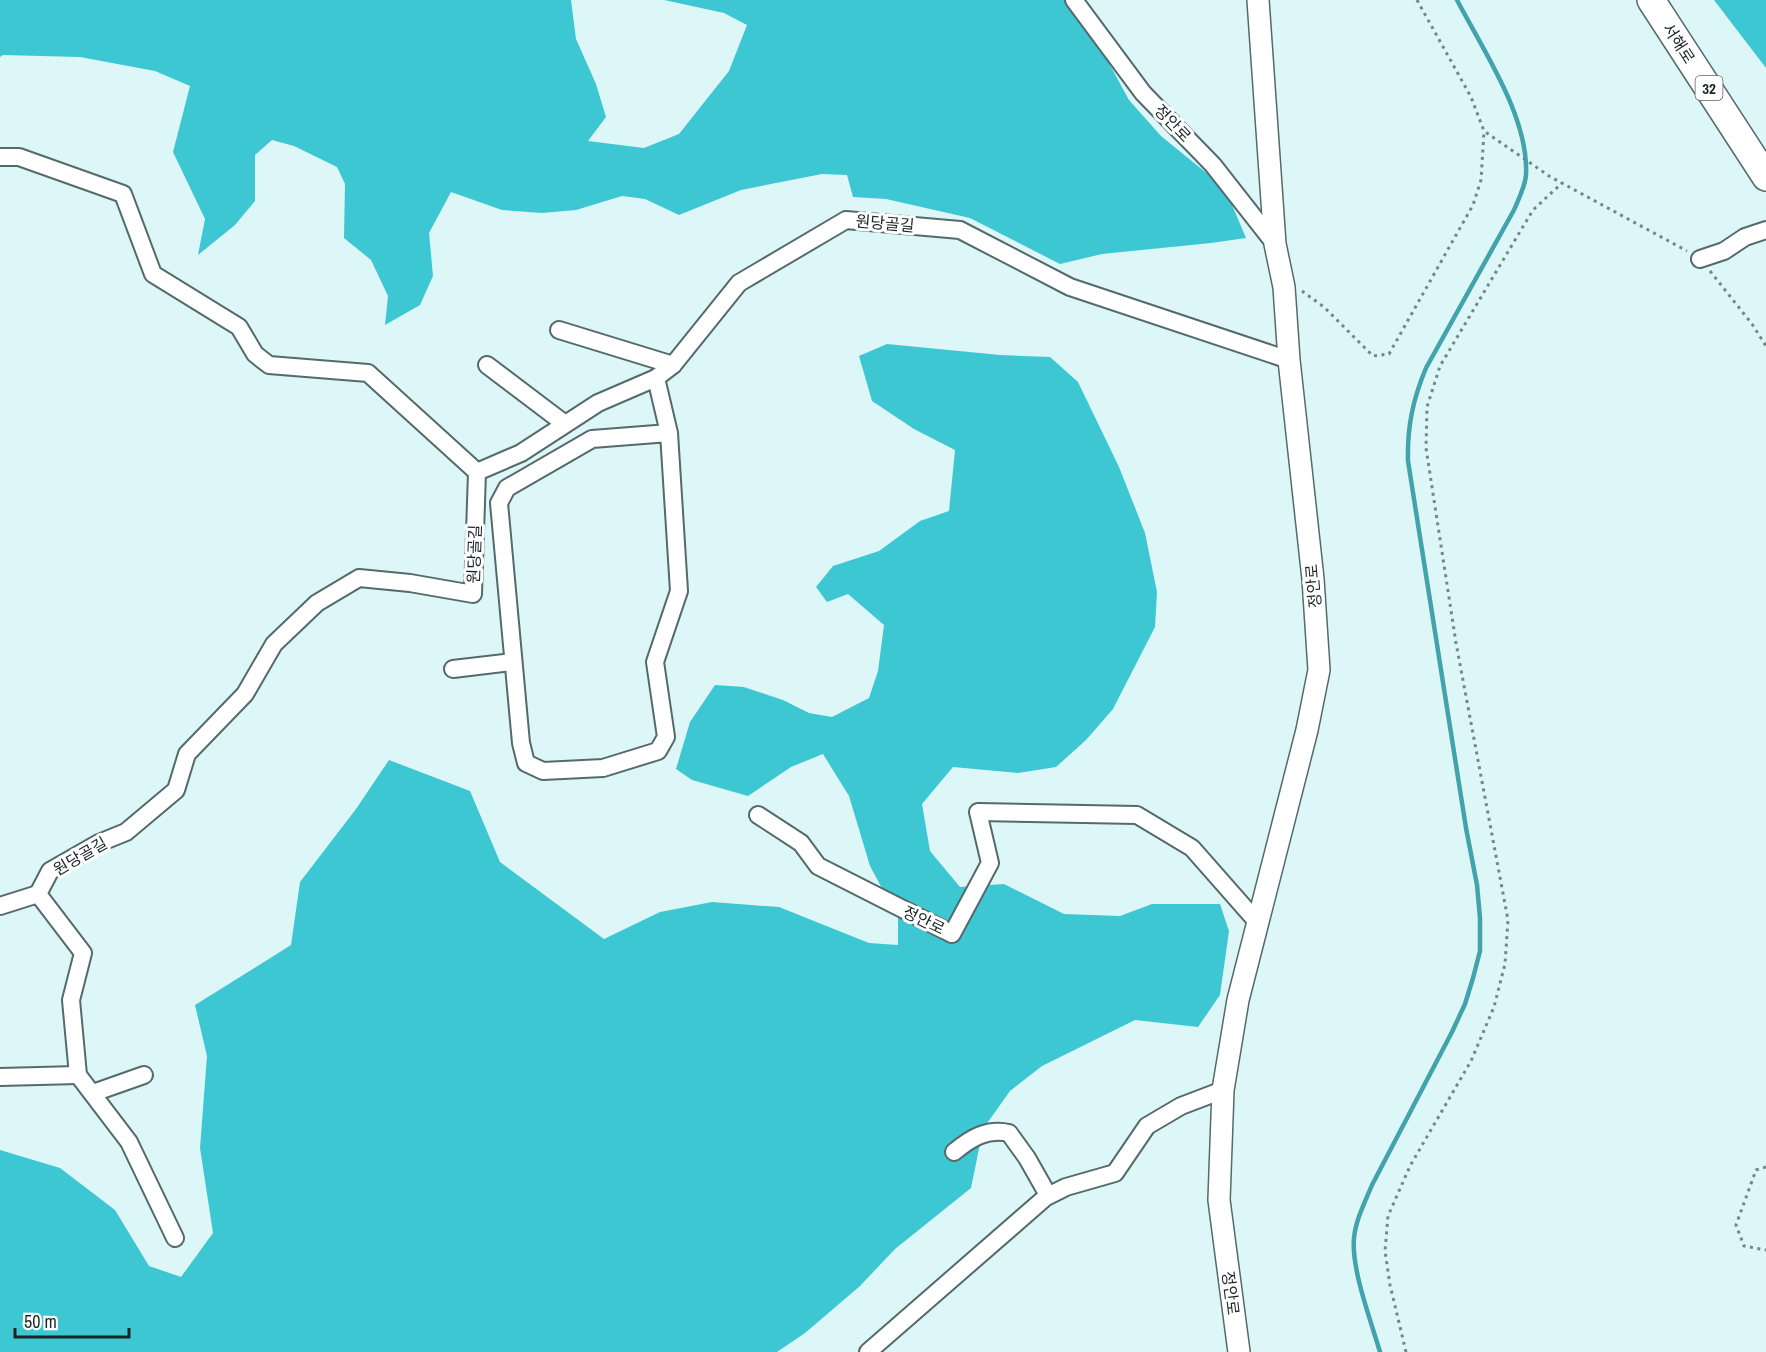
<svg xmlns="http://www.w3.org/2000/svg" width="1766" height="1352" font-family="'Archivo Narrow','Noto Sans KR',sans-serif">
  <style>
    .forest { fill: #3cc7d3 }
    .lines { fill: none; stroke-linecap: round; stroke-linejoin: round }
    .stream { stroke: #42a3ac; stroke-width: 4.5 }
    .minor-casing { stroke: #546a6c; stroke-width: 20 }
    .tertiary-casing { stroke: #546a6c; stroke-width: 24 }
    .primary-casing { stroke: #546a6c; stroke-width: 30 }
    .path { stroke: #758687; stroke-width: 3; stroke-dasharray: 3 4.5; stroke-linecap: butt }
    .minor { stroke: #fff; stroke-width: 16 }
    .tertiary { stroke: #fff; stroke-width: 21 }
    .primary { stroke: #fff; stroke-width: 27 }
    .labels { text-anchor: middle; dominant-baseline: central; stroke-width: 6; stroke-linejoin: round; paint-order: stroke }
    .shield { fill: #fefefe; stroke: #606667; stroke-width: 1.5 }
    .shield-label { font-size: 15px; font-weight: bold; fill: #1c2526 }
    .street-label { font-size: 16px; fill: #1c2526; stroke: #fefefe }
  </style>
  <rect width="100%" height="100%" fill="#ddf6f8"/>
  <g class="forest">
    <path d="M0 0H571L576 39 596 84 606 117 588 141 644 148 679 134 729 71 747 25 724 13 664 0H1070L1098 43 1129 100 1161 136 1209 175 1230 200 1246 238 1211 243 1102 254 1060 264 970 218 886 199 853 197 847 175 822 174 741 190 679 215 645 199 622 196 576 210 542 213 502 210 451 192 429 233 433 276 420 305 385 325 388 296 371 260 344 238 345 184 337 167 294 146 272 140 255 155V201L235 225 198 255 205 219 173 152 190 86 155 71 80 57 3 55 0 57Z"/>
    <path d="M1714 0H1766V68Z"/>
    <path d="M887 344 1000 355 1050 357 1078 382 1119 467 1145 533 1157 592 1155 627 1113 709 1086 740 1056 767 1018 773 953 767 922 804 930 851 960 887 1004 884 1064 914 1120 916 1152 904H1220L1229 931 1220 995 1198 1027 1135 1020 1042 1066 1010 1091 983 1129 971 1188 895 1249 860 1286 805 1333 777 1352H0V1150L60 1168 115 1210 149 1266 181 1277 213 1233 200 1148 207 1056 195 1005 291 945 300 882 356 809 389 760 470 791 500 862 604 939 660 912 712 902 779 907 869 943 898 945V918L870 866 849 796 823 754 791 767 748 796 692 780 676 769 690 722 715 685 744 687 783 700 809 713 832 717 869 698 878 671 884 625 848 594 827 602 816 587 833 566 879 551 920 521 949 511 955 450 914 429 872 401 859 356Z"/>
  </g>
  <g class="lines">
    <path class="stream" d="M1380 1352C1371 1321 1351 1269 1354 1238 1356 1219 1365 1202 1372 1185L1452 1032 1465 1004 1473 978 1480 951V918L1477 885 1466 828 1408 461C1407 427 1413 399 1426 368L1514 210C1519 198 1525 187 1526 175 1529 117 1483 50 1457 0"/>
    <defs>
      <g id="minor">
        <path d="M1074 0 1143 93 1213 165 1275 244"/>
        <path d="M0 157H19L123 194 153 274 239 327 255 354 269 365 368 373 477 472"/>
        <path d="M1700 259 1724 251 1745 237 1766 230"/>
        <path d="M559 330 673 365"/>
        <path d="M487 365 565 424"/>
        <path d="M656 378 669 433 679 591 655 662 666 737 658 751 603 768 543 771 526 763 521 743 499 503 507 488 592 439 669 433"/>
        <path d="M453 669 512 662"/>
        <path d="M758 815 801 843 818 866 952 934 990 863 978 812 1137 815 1192 848 1258 923"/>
        <path d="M0 906 38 894"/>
        <path d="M0 1077 78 1075"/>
        <path d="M93 1093 144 1075"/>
        <path d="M954 1152C971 1138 987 1128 1009 1133L1027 1158 1048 1195"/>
        <path d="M175 1238 129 1142 78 1075 71 1000 83 953 38 894 50 871 99 843 126 832 176 790 187 754 245 694 274 644 317 603 359 578 410 583 473 594 477 472 521 453 598 403 656 378 673 365 739 283 846 220 960 230 1070 287 1289 360"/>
        <path d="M868 1352 1046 1197 1066 1187 1115 1173 1147 1126 1181 1106 1223 1090"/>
      </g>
      <path id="tertiary" d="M1239 1352 1219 1200 1223 1090 1238 1000 1307 730 1319 670 1313 579 1289 360 1284 287 1275 244 1258 0"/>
      <path id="primary" d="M1651 0 1766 177"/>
    </defs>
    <use href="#minor" class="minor-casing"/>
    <use href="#tertiary" class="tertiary-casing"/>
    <use href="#primary" class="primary-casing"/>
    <g class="path">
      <path d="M1417 0 1471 97 1484 131 1549 176 1687 251"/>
      <path d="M1710 271 1752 324 1766 346"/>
      <path d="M1302 291 1324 307 1373 356 1389 354 1473 205 1481 180 1484 131"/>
      <path d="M1766 1167 1756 1170 1736 1225 1744 1246 1766 1250"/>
      <path d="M1406 1352 1390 1285 1385 1251 1388 1216 1410 1166 1471 1061 1494 1007 1505 964 1508 920 1456 643 1426 448 1427 407 1440 366 1518 235 1533 210 1562 183"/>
    </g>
    <use href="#minor" class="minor"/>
    <use href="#tertiary" class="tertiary"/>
    <use href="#primary" class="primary"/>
  </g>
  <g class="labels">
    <rect class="shield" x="1695.5" y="76" width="27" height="24" rx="4.5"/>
    <g class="shield-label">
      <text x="1709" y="88">32</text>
    </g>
    <g class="street-label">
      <text transform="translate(1679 43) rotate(57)">서해로</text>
      <text transform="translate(1173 123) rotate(46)">정안로</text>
      <text transform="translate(885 223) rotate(5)">원당골길</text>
      <text transform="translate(474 554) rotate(-88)">원당골길</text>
      <text transform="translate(1313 586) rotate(-95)">정안로</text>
      <text transform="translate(80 856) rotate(-30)">원당골길</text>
      <text transform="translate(924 920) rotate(26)">정안로</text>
      <text transform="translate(1231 1293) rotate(83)">정안로</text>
    </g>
  </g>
  <path d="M15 1328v9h114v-9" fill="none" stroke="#1c2526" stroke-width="3"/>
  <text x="24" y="1328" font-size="18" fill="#1c2526" stroke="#fefefe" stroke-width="4.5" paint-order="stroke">50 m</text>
</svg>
